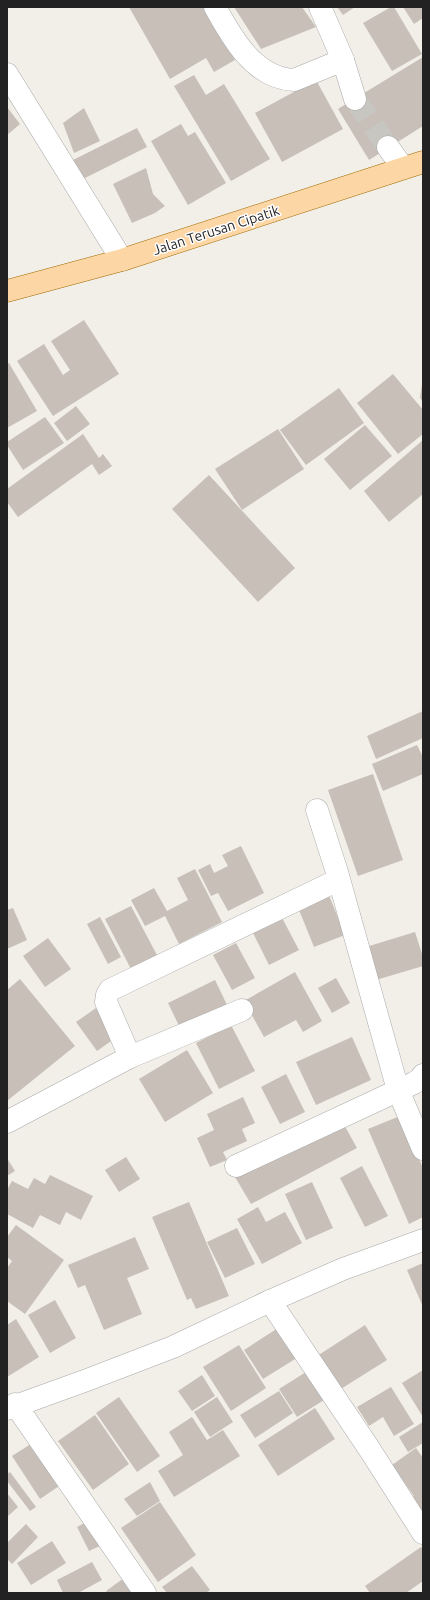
<svg xmlns="http://www.w3.org/2000/svg" width="430" height="1600" font-family="Ubuntu,sans-serif">
  <style>
    .building { fill: #c7bfb8 }
    .lines { fill: none; stroke-linecap: round; stroke-linejoin: round }
    .minor-tunnel { stroke: #c8c6c1; stroke-width: 22; stroke-dasharray: 22 11; stroke-linecap: butt }
    .minor-casing { stroke: #a9a9a9; stroke-width: 23 }
    .major-casing { stroke: #a06b00; stroke-width: 23 }
    .minor { stroke: #fff; stroke-width: 22 }
    .major { stroke: #fcd6a4; stroke-width: 22 }
    .labels { text-anchor: middle; dominant-baseline: central; stroke-width: 3; stroke-linejoin: round; paint-order: stroke }
    .street-label { font-size: 14px; fill: #222; stroke: #fff }
  </style>
  <rect width="100%" height="100%" fill="#f2efe9"/>
  <g class="building">
    <path d="M129 7H205L235 60 214 72 206 58 170 79Z"/>
    <path d="M234 7H302L316 27 261 49Z"/>
    <path d="M337 7H355L343 15Z"/>
    <path d="M391 7H394L422 54 392 71 363 23Z"/>
    <path d="M403 7H423V18L414 24Z"/>
    <path d="M423 57V126L369 160 338 109Z"/>
    <path d="M194 75 206 95 224 84 270 159 231 181 174 86Z"/>
    <path d="M316 80 343 129 282 162 255 113Z"/>
    <path d="M7 107 20 124 7 135Z"/>
    <path d="M84 108 100 141 74 153 63 123Z"/>
    <path d="M181 124 188 136 195 132 226 183 188 205 151 141Z"/>
    <path d="M137 128 147 147 81 180 71 161Z"/>
    <path d="M146 168 153 194 165 206 155 213 132 223 113 184Z"/>
    <path d="M84 320 119 374 53 416 17 361 44 344 63 375 70 370 51 341Z"/>
    <path d="M9 363 37 411 7 428V364Z"/>
    <path d="M393 374 423 410V434L398 454 357 403Z"/>
    <path d="M422 384H423V402L420 398Z"/>
    <path d="M339 388 364 423 306 465 280 430Z"/>
    <path d="M76 406 90 424 67 441 54 423Z"/>
    <path d="M45 417 64 443 23 470 7 445V442Z"/>
    <path d="M365 425 392 456 350 490 324 459Z"/>
    <path d="M278 429 304 469 242 510 215 469Z"/>
    <path d="M83 434 99 458 103 454 112 466 99 475 92 464 18 517 7 502V489Z"/>
    <path d="M423 440V494L389 522 364 491Z"/>
    <path d="M209 475 295 568 258 602 172 509Z"/>
    <path d="M423 711V738L376 759 367 736Z"/>
    <path d="M417 745 423 757V774L383 791 372 764Z"/>
    <path d="M373 774 403 860 358 876 328 790Z"/>
    <path d="M241 846 264 893 228 911 218 893 211 896 198 870 210 864 214 873 228 866 222 855Z"/>
    <path d="M195 869 222 922 179 944 165 916 145 926 131 900 154 888 167 911 188 900 177 878Z"/>
    <path d="M328 893 345 935 314 947 297 905Z"/>
    <path d="M131 906 158 957 132 971 105 919Z"/>
    <path d="M13 908 27 940 7 949V910Z"/>
    <path d="M280 914 299 950 269 965 251 929Z"/>
    <path d="M100 917 121 957 108 964 87 924Z"/>
    <path d="M415 932 423 957V966L376 980 366 947Z"/>
    <path d="M48 938 71 969 45 987 23 956Z"/>
    <path d="M236 943 255 978 232 990 213 955Z"/>
    <path d="M295 972 322 1021 303 1032 296 1020 264 1037 244 1001Z"/>
    <path d="M336 978 350 1003 332 1013 318 988Z"/>
    <path d="M20 979 75 1046 7 1101V990Z"/>
    <path d="M215 980 228 1007 181 1030 168 1003Z"/>
    <path d="M96 1008 117 1037 97 1051 76 1022Z"/>
    <path d="M231 1025 255 1071 219 1089 196 1043Z"/>
    <path d="M352 1037 371 1080 316 1105 296 1062Z"/>
    <path d="M187 1050 213 1093 165 1122 139 1079Z"/>
    <path d="M286 1074 305 1112 280 1124 261 1087Z"/>
    <path d="M243 1097 255 1123 242 1129 247 1141 223 1152 227 1160 210 1167 197 1138 214 1130 207 1114Z"/>
    <path d="M400 1116 423 1168V1217L409 1224 368 1129Z"/>
    <path d="M342 1121 357 1148 251 1204 235 1177Z"/>
    <path d="M126 1157 140 1179 119 1192 105 1170Z"/>
    <path d="M7 1158 15 1171 7 1176Z"/>
    <path d="M362 1166 388 1216 365 1227 340 1178Z"/>
    <path d="M50 1175 93 1196 81 1220 66 1212 60 1225 40 1215 33 1228 7 1214V1190L12 1181 28 1189 34 1178 45 1184Z"/>
    <path d="M312 1182 333 1228 306 1240 285 1194Z"/>
    <path d="M189 1202 229 1296 196 1309 191 1298 187 1300 152 1217Z"/>
    <path d="M258 1207 266 1222 285 1212 302 1243 262 1264 237 1219Z"/>
    <path d="M16 1225 64 1260 25 1314 7 1301V1268L12 1261 7 1257V1237Z"/>
    <path d="M237 1228 255 1264 225 1278 207 1242Z"/>
    <path d="M135 1237 149 1269 127 1278 142 1314 104 1330 85 1285 78 1288 68 1265Z"/>
    <path d="M423 1263V1307L407 1270Z"/>
    <path d="M55 1300 76 1338 50 1353 28 1315Z"/>
    <path d="M16 1319 39 1357 7 1377V1325Z"/>
    <path d="M365 1325 387 1360 336 1392 314 1358Z"/>
    <path d="M281 1326 300 1356 263 1379 244 1350Z"/>
    <path d="M239 1345 266 1388 231 1411 203 1367Z"/>
    <path d="M423 1370V1417L402 1383Z"/>
    <path d="M306 1372 324 1400 297 1417 279 1389Z"/>
    <path d="M202 1375 215 1396 192 1411 178 1391Z"/>
    <path d="M391 1387 414 1424 394 1436 383 1417 369 1426 357 1407Z"/>
    <path d="M279 1391 293 1413 255 1438 240 1415Z"/>
    <path d="M119 1397 160 1456 137 1472 96 1413Z"/>
    <path d="M217 1397 233 1422 210 1437 194 1412Z"/>
    <path d="M315 1408 335 1439 278 1476 258 1445Z"/>
    <path d="M95 1415 129 1464 93 1490 58 1441Z"/>
    <path d="M192 1417 207 1440 223 1430 240 1456 174 1497 158 1471 183 1455 169 1432Z"/>
    <path d="M423 1422V1443L408 1452 399 1437Z"/>
    <path d="M37 1440 65 1482 40 1499 12 1456Z"/>
    <path d="M416 1448 423 1458V1522L405 1503 414 1496 392 1465Z"/>
    <path d="M10 1472 36 1507 30 1511 7 1481V1474Z"/>
    <path d="M150 1482 160 1501 137 1516 124 1499Z"/>
    <path d="M7 1493 18 1507 8 1516 7 1515Z"/>
    <path d="M160 1502 196 1555 158 1582 121 1528Z"/>
    <path d="M90 1520 102 1545 89 1551 77 1527Z"/>
    <path d="M26 1524 38 1537 12 1564 7 1559V1543Z"/>
    <path d="M52 1541 66 1563 31 1585 17 1563Z"/>
    <path d="M421 1547 423 1550V1581L406 1593H370L365 1586Z"/>
    <path d="M92 1562 102 1580 78 1593H63L57 1580Z"/>
    <path d="M192 1566 210 1590 206 1593H167L162 1587Z"/>
    <path d="M124 1578 133 1591 130 1593H108L106 1591Z"/>
  </g>
  <g class="lines">
    <path class="minor-tunnel" d="M355 99 388 147"/>
    <defs>
      <g id="minor">
        <path d="M215 7C232 38 254 78 294 80L343 60"/>
        <path d="M320 7 343 60 355 99"/>
        <path d="M7 74 122 260"/>
        <path d="M388 147 403 168"/>
        <path d="M317 810 337 872 398 1090 423 1149"/>
        <path d="M130 1057 242 1010"/>
        <path d="M7 1122 130 1057 106 1002 107 995 110 990 338 880"/>
        <path d="M236 1166 414 1083 419 1080 423 1075"/>
        <path d="M270 1301 370 1450 423 1533"/>
        <path d="M15 1404 145 1593"/>
        <path d="M7 1409 87 1380 173 1347 270 1301 343 1269 423 1240"/>
      </g>
      <path id="major" d="M7 291 122 260 423 162"/>
    </defs>
    <use href="#minor" class="minor-casing"/>
    <use href="#major" class="major-casing"/>
    <use href="#minor" class="minor"/>
    <use href="#major" class="major"/>
  </g>
  <g class="labels">
    <g class="street-label">
      <text transform="translate(216 230) rotate(-18)">Jalan Terusan Cipatik</text>
    </g>
  </g>
  <rect width="430" height="1600" fill="none" stroke="#222222" stroke-width="16"/>
</svg>
